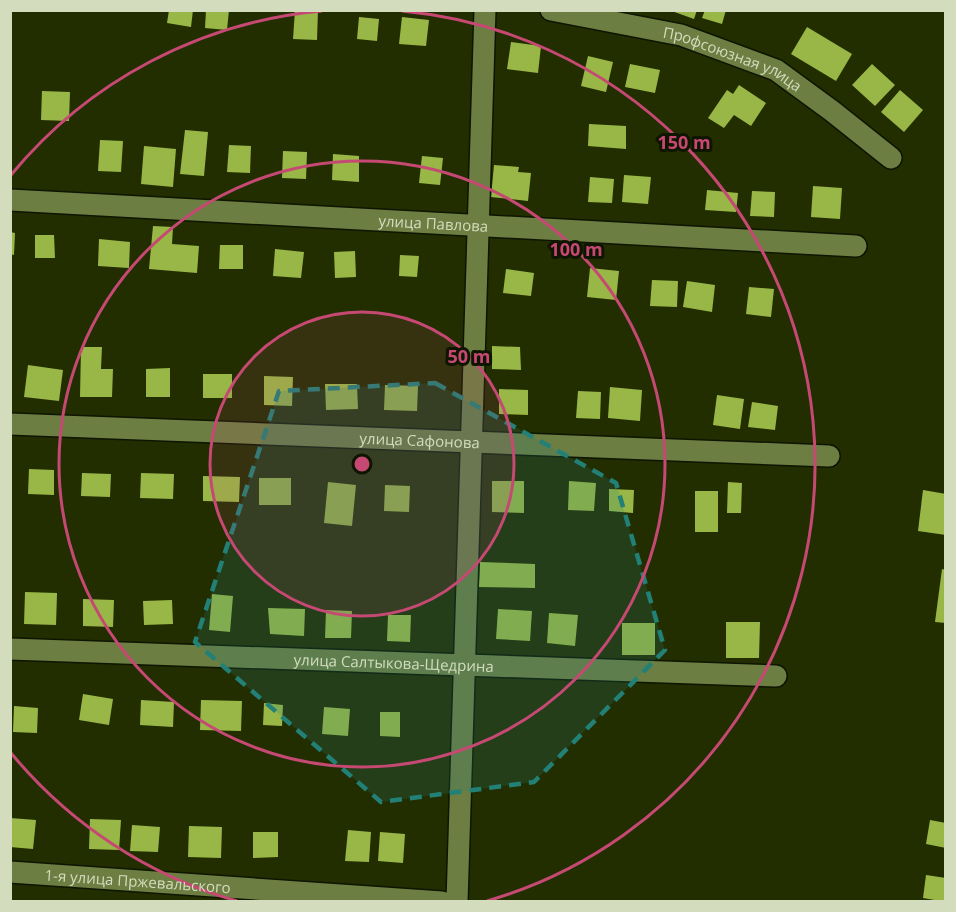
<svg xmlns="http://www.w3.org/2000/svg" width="956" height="912" font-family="'Open Sans',sans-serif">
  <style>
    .building { fill: #99b746 }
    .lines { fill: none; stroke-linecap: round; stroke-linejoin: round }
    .street-casing { stroke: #0e1500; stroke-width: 24 }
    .street { stroke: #6d7e43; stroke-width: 21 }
    .marked { fill: #238076; fill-opacity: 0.2; stroke: #238076; stroke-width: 4.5; stroke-dasharray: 12 8; stroke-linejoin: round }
    .ring { fill: none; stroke: #c64974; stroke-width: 3 }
    .labels { text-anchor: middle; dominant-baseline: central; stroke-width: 6; stroke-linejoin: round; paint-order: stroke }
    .street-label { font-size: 15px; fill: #d3ddbe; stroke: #0e1500 }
    .centre { fill: #c64974; stroke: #0e1500; stroke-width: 3 }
    .ring-label { font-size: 18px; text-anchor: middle; font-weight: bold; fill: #c64974; stroke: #0e1500; stroke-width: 6; stroke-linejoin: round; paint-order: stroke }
  </style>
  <rect width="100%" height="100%" fill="#232e00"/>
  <g class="building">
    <path d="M169 10H193L191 27 167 23Z"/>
    <path d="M206 10H229L227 30 205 28Z"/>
    <path d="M295 10H318L317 40 293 39Z"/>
    <path d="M669 10H697L694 19Z"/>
    <path d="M705 10H726L722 24 702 18Z"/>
    <path d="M359 17 379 19 377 41 357 39Z"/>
    <path d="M402 17 429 20 426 46 399 44Z"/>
    <path d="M807 27 852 54 836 81 791 54Z"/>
    <path d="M511 42 541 46 538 73 507 69Z"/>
    <path d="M588 56 613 62 606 92 581 86Z"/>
    <path d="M630 64 660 70 655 93 625 87Z"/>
    <path d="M872 64 895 85 875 106 852 85Z"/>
    <path d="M739 85 766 103 751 126 734 115 724 128 708 118 727 90 733 94Z"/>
    <path d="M900 90 923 110 904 132 881 112Z"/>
    <path d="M42 91 70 92 69 121 41 120Z"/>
    <path d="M589 124 626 126V149L588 146Z"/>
    <path d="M185 130 208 132 204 176 180 174Z"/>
    <path d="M100 140 123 141 121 172 98 171Z"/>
    <path d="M229 145 251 146 250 173 227 172Z"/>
    <path d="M144 146 176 149 173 187 141 184Z"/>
    <path d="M283 151 307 152 306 179 282 178Z"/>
    <path d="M333 154 359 156V182L332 180Z"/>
    <path d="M422 156 443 158 440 185 419 183Z"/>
    <path d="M494 165 519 167 518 172 531 173 528 201 491 197Z"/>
    <path d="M624 175 651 177 648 204 622 202Z"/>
    <path d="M590 177 614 179 612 203 588 202Z"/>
    <path d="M813 186 842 188 840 219 811 217Z"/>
    <path d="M707 190 738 193 736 212 705 210Z"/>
    <path d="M752 191 775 192 774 217 750 216Z"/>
    <path d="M153 226 173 227 172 244 199 246 197 273 149 269Z"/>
    <path d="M10 232 15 233 14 255 10 254Z"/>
    <path d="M35 235H54L55 258H35Z"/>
    <path d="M99 239 130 242 129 268 98 266Z"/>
    <path d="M220 245H243V269H219Z"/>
    <path d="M275 249 304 252 301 278 273 276Z"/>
    <path d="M355 251 356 277 335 278 334 252Z"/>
    <path d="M400 255 419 256 417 277 399 276Z"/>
    <path d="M590 268 619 271 616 300 587 297Z"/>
    <path d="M506 269 534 273 531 296 503 293Z"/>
    <path d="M652 280 678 281 677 307 650 306Z"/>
    <path d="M687 281 715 285 712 312 683 307Z"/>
    <path d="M749 287 774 289 771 317 746 314Z"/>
    <path d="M492 346 520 347 521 370 492 369Z"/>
    <path d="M81 347H102L101 369H113L112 397H80Z"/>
    <path d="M28 365 63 370 59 401 24 397Z"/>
    <path d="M170 368V397H146V369Z"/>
    <rect x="203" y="374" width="29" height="24"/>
    <path d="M264 376 293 377 292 406 264 405Z"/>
    <path d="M325 384H357L358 409 326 410Z"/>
    <path d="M385 385 418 386 417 411 384 410Z"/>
    <path d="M610 387 642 390 640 421 608 418Z"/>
    <path d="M499 389 528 390V415L499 414Z"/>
    <path d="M578 391 601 392 600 419 576 418Z"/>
    <path d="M717 395 744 399 740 429 713 425Z"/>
    <path d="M752 402 778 406 775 430 748 427Z"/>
    <path d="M29 469 54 470V495L28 494Z"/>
    <path d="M82 473 111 474 110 497 81 496Z"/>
    <path d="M141 473 174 474 173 499 140 498Z"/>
    <path d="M203 476 240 477 239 502 203 501Z"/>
    <rect x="259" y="478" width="32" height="27"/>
    <path d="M492 481H524V513L492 512Z"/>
    <path d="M569 481 596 483 594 511 568 510Z"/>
    <path d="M328 482 356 485 352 526 324 523Z"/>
    <path d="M728 482 742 483 741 513H727Z"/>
    <path d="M385 485 410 486 409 512 384 511Z"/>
    <path d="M609 489 634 490 633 513 609 511Z"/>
    <path d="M923 490 946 494V535L918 531Z"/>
    <rect x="695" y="491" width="23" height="41"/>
    <path d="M480 562 535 564V588L479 587Z"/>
    <path d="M942 569 946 570V623L935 622Z"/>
    <path d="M25 592 57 593 56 625 24 624Z"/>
    <path d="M212 594 233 596 230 632 209 630Z"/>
    <path d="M83 599 114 600 113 627 83 626Z"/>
    <path d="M172 600 173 624 144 625 143 601Z"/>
    <path d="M268 608 305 609 304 636 270 634Z"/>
    <path d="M498 609 532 611 530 641 496 639Z"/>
    <path d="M326 610 352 611 351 638H325Z"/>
    <path d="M549 613 578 615 575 646 547 643Z"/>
    <path d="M388 615H411L410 642 387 641Z"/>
    <path d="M726 622H760L759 658H726Z"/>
    <rect x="622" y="623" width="33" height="32"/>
    <path d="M83 694 113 699 109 725 79 720Z"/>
    <path d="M141 700 174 702 173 727 140 725Z"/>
    <path d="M201 700 242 701 241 731 200 730Z"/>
    <path d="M264 703 283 705 282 726 263 725Z"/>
    <path d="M14 706 38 708 37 733 13 732Z"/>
    <path d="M324 707 350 709 348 736 322 734Z"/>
    <path d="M380 712H400V737L380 736Z"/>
    <path d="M10 818 36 820 33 849 10 847Z"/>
    <path d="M90 819 121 820 119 850 89 849Z"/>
    <path d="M930 820 946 823V848L926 844Z"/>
    <path d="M132 825 160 827 158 852 130 851Z"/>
    <path d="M189 826 222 827 221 858 188 857Z"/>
    <path d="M348 830 371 832 369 862 345 861Z"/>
    <path d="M253 832H278V857L253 858Z"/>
    <path d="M380 832 405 834 403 863 378 861Z"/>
    <path d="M926 875 946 878V902L923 898Z"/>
  </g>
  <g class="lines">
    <defs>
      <g id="street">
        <path id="s1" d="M551 10 681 35 776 70 832 111 891 158"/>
        <path id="s2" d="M10 200 856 246"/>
        <path id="s3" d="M10 424 829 456"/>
        <path id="s4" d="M10 649 776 676"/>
        <path id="s5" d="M10 872 442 902"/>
        <path d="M457 902 485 10"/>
      </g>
    </defs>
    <use href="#street" class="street-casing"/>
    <use href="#street" class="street"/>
  </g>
  <path class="marked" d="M435 383 616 483 665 650 534 782 381 802 195 642 279 391Z"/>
  <circle cx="362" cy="464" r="152" fill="#c64974" fill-opacity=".12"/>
  <g class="ring">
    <circle cx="362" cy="464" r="152"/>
    <circle cx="362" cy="464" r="303"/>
    <path d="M237 901A455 455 0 0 1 11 753M11 175A455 455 0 0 1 322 11M402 11A455 455 0 0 1 487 901"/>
  </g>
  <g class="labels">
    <g class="street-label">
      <text stroke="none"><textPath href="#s1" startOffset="189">Профсоюзная улица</textPath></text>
      <text stroke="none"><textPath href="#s2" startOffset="424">улица Павлова</textPath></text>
      <text stroke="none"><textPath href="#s3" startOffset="410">улица Сафонова</textPath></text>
      <text stroke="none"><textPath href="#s4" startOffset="384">улица Салтыкова-Щедрина</textPath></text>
      <text stroke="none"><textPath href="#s5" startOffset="128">1-я улица Пржевальского</textPath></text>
    </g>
  </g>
  <circle cx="362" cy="464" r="9" class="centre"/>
  <g class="ring-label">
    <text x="684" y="149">150 m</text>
    <text x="576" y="256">100 m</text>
    <text x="469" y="363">50 m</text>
  </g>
  <rect width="956" height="912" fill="none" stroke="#d3ddbe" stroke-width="24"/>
</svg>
